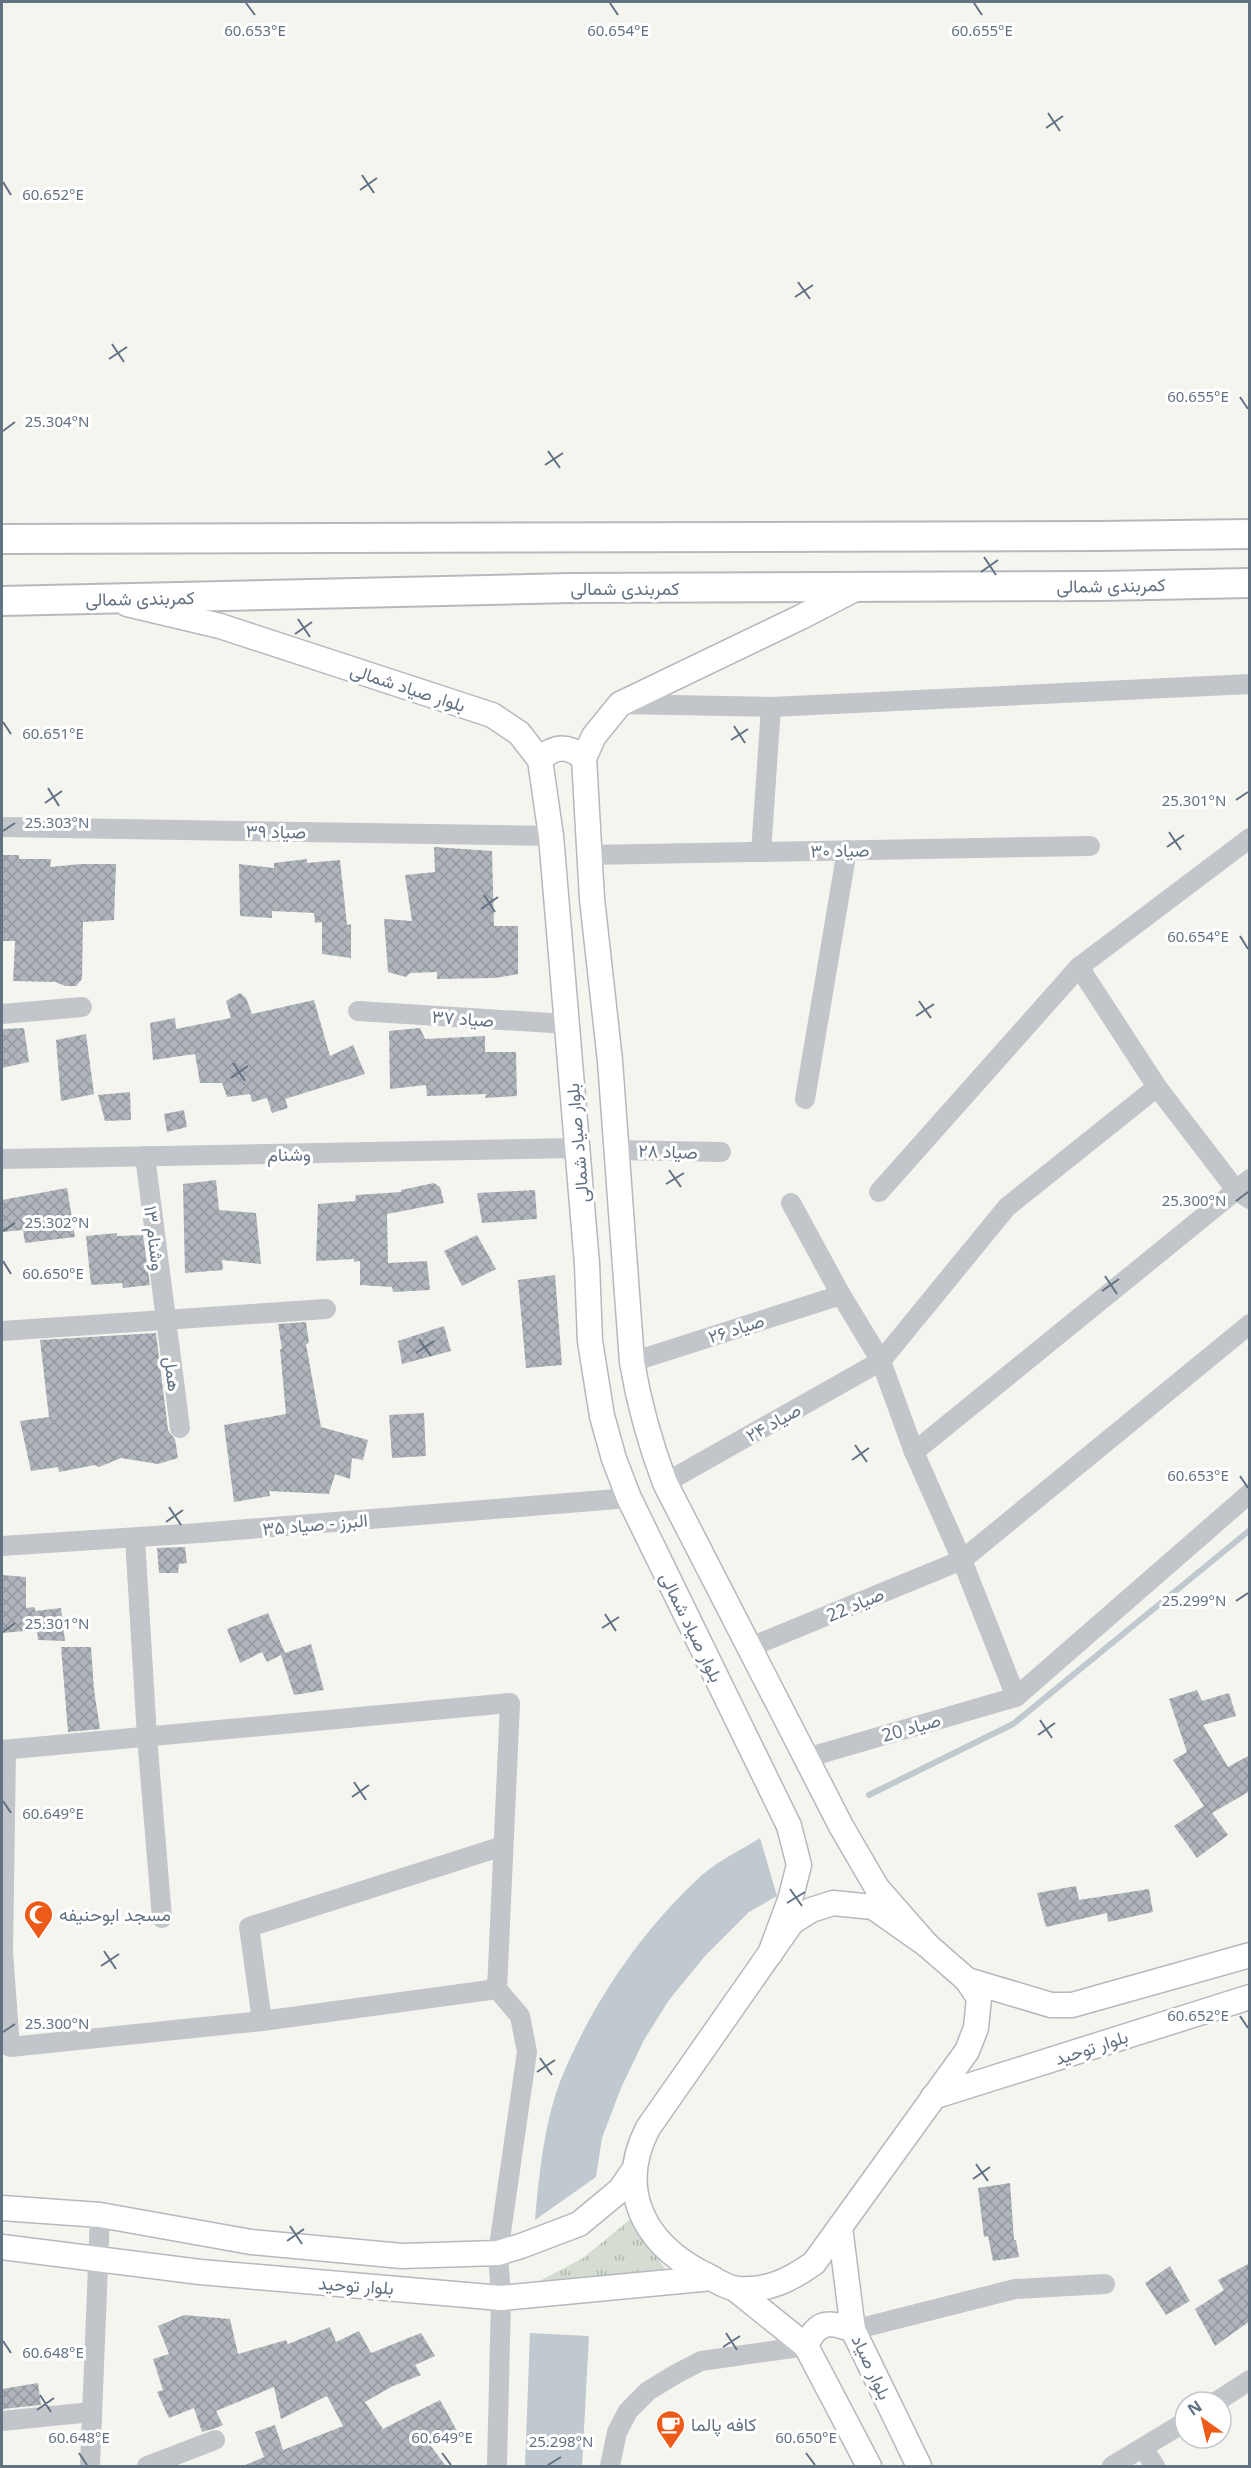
<svg xmlns="http://www.w3.org/2000/svg" width="1251" height="2468" font-family="'Noto Sans',Vazirmatn,sans-serif">
  <style>
    .grass { fill: url(#grass-tufts) }
    .water { fill: #bfc9cf }
    .lines { fill: none; stroke-linecap: round; stroke-linejoin: round }
    .stream { stroke: #bfc9cf; stroke-width: 6 }
    .building { fill: url(#building-cross-hatch) }
    .major-casing { stroke: #b5b9bd; stroke-width: 27 }
    .highway-casing { stroke: #b6b9bc; stroke-width: 32 }
    .minor { stroke: #c2c5c9; stroke-width: 20 }
    .major { stroke: #fff; stroke-width: 24 }
    .highway { stroke: #fff; stroke-width: 28 }
    .ticks { fill: none; stroke: #627283; stroke-width: 2 }
    .labels { text-anchor: middle; dominant-baseline: central; stroke-width: 6; stroke-linejoin: round; paint-order: stroke }
    .street-label { font-size: 18px; fill: #627283; stroke: #fff }
    .poi-label { font-size: 18px; fill: #627283; stroke: #fff; text-anchor: start }
    .ticks-label { font-size: 15px; text-anchor: middle; fill: #627283; stroke: #fff; stroke-width: 6; stroke-linejoin: round; paint-order: stroke }
  </style>
  <defs>
    <pattern id="grass-tufts" width="24" height="20" patternUnits="userSpaceOnUse" patternTransform="scale(1.5)"><rect width="24" height="20" fill="#d5dcd1"/><path d="M3 7l-1-3M5 7V3M7 7l1-3M15 17l-1-3M17 17v-4M19 17l1-3" fill="none" stroke="#b0b7af"/></pattern>
    <pattern id="building-cross-hatch" width="8" height="8" patternUnits="userSpaceOnUse" patternTransform="scale(1.5)"><rect width="8" height="8" fill="#afb5bb"/><path d="M0 0l8 8M0 8l8-8" fill="none" stroke="#92989d"/></pattern>
  </defs>
  <rect width="100%" height="100%" fill="#f5f5f0"/>
  <path class="grass" d="M634 2216 640 2234 666 2270 665 2273 534 2284 583 2258Z"/>
  <g class="water">
    <path d="M760 1838 777 1896 749 1912 705 1956 669 2000 644 2040 621 2088 602 2138 596 2177 535 2220C539 2174 545 2115 564 2072 595 1999 643 1929 702 1875 718 1861 741 1850 760 1838Z"/>
    <path d="M530 2333 589 2336 582 2466H525Z"/>
  </g>
  <g class="lines">
    <path class="stream" d="M869 1795 1013 1724 1250 1530"/>
  </g>
  <g class="building">
    <path d="M434 847 492 851 494 926H518V974L495 978 437 979V972L410 973 406 977 388 972 384 919 412 921 405 875 435 872Z"/>
    <path d="M2 855H19V859H51L50 867 81 864H116L114 920 83 922 82 979 76 986H65L56 982 13 981 15 941H2Z"/>
    <path d="M307 859V863L340 860 347 925 351 924V958L322 954V922L315 923 314 913 272 911V918L240 916 239 864 274 868V863Z"/>
    <path d="M240 993 246 998 252 1014 314 1000 330 1056 353 1045 365 1074 285 1099 288 1108 272 1113 267 1098 252 1102 250 1094 227 1097 222 1083H200L195 1054 153 1060 150 1023 175 1018 176 1029 231 1018 226 1001Z"/>
    <path d="M24 1028 29 1062 2 1068V1029Z"/>
    <path d="M420 1028 425 1039 485 1036V1052H516L517 1096 485 1098 486 1094 427 1096 426 1085 390 1089 389 1031Z"/>
    <path d="M86 1034 94 1094 61 1101 56 1040Z"/>
    <path d="M130 1092 131 1120 105 1121 98 1095Z"/>
    <path d="M184 1110 187 1127 167 1132 164 1114Z"/>
    <path d="M216 1180 219 1210 256 1213 261 1264 222 1260 223 1270 185 1273 183 1184Z"/>
    <path d="M434 1183 440 1187 444 1203 387 1214 388 1263 427 1261 430 1290 393 1292 392 1287 360 1285V1261L354 1262V1259L316 1261 318 1204 355 1201 356 1195 401 1192V1190Z"/>
    <path d="M67 1188 75 1237 25 1243 23 1230 2 1232V1200Z"/>
    <path d="M535 1190 537 1219 482 1223 477 1193Z"/>
    <path d="M117 1233V1236L143 1235 150 1285 123 1288 122 1283 91 1285 86 1236Z"/>
    <path d="M477 1235 496 1269 462 1286 444 1251Z"/>
    <path d="M555 1275 562 1365 526 1368 518 1280Z"/>
    <path d="M306 1322 309 1343 306 1344 321 1427 368 1440 363 1460 352 1458 350 1479 335 1474 329 1494 269 1491 270 1496 234 1502 224 1425 286 1414 280 1349H282L278 1324Z"/>
    <path d="M444 1326 451 1351 402 1364 398 1341Z"/>
    <path d="M156 1333 168 1430 175 1439 178 1458 158 1464 121 1458 99 1467 95 1465 59 1472 58 1467 31 1471 20 1421 49 1417 40 1340Z"/>
    <path d="M424 1413 426 1456 392 1458 389 1415Z"/>
    <path d="M185 1547 187 1563 179 1564 178 1573H159L157 1548Z"/>
    <path d="M2 1575 26 1577V1608L34 1607 36 1611 61 1608 65 1641 38 1640 37 1630 2 1633Z"/>
    <path d="M268 1613 285 1653 311 1644 324 1690 294 1695 281 1655 267 1662 262 1652 240 1663 227 1629Z"/>
    <path d="M61 1647H91L94 1690 100 1729 68 1732Z"/>
    <path d="M1197 1690 1202 1701 1229 1693 1236 1716 1203 1725 1228 1767 1250 1755V1791L1212 1813 1228 1835 1197 1858 1174 1826 1204 1806 1173 1760 1187 1752 1169 1699Z"/>
    <path d="M1076 1886 1079 1900 1149 1889 1153 1912 1108 1922 1107 1913 1046 1927 1037 1893Z"/>
    <path d="M1010 2183 1014 2240H1016L1019 2257 993 2261 988 2236 984 2237 978 2188Z"/>
    <path d="M1250 2263V2321L1215 2346 1195 2309 1224 2290 1218 2280Z"/>
    <path d="M1170 2266 1190 2301 1166 2315 1145 2283Z"/>
    <path d="M184 2315 230 2319 238 2354 286 2340 288 2344 330 2327 336 2342 359 2331 371 2353 421 2333 435 2356 415 2365 421 2375 393 2386 365 2402 383 2429 440 2400 457 2431 430 2445 446 2466H243L264 2457 255 2432 275 2425 283 2450 343 2426 327 2396 281 2419 274 2387 216 2411 223 2425 216 2428 202 2432 194 2408 169 2418 157 2392 163 2390 153 2359 169 2354 158 2326Z"/>
    <path d="M38 2383 41 2405 2 2409V2389Z"/>
  </g>
  <g class="lines">
    <defs>
      <g id="major">
        <path d="M859 587 801 617 620 704 594 736 584 758 592 899 610 1061 632 1362C639 1404 650 1443 665 1483L841 1826 877 1888 927 1945"/>
        <path d="M127 604 220 626 492 715 519 733 540 760 551 836 587 1264 590 1341 602 1416 614 1459 629 1498 789 1826 799 1865 790 1900 770 1954"/>
        <path d="M540 760C554 745 568 745 584 758"/>
        <path d="M833 1903 873 1907 927 1945 967 1980 979 1998 976 2028 967 2051 814 2263C790 2280 768 2291 738 2289 726 2288 711 2277 700 2272 642 2241 617 2188 648 2128L792 1922 811 1910Z"/>
        <path d="M967 1980 1051 2005H1072L1250 1955"/>
        <path d="M933 2097 1250 1997"/>
        <path d="M2 2208 100 2215 251 2242 402 2256 498 2253 521 2246 579 2224 620 2190 633 2171"/>
        <path d="M840 2227 853 2330 919 2466"/>
        <path d="M2 2247 200 2272 501 2298 712 2278"/>
        <path d="M735 2289 806 2346 869 2466"/>
        <path d="M806 2346C817 2320 830 2321 853 2330"/>
      </g>
      <g id="highway">
        <path d="M2 539 1100 536 1250 534"/>
        <path d="M2 601 571 588 1100 586 1250 583"/>
      </g>
    </defs>
    <use href="#major" class="major-casing"/>
    <use href="#highway" class="highway-casing"/>
    <g class="minor">
      <path d="M620 704 771 707 1250 684"/>
      <path d="M2 827 551 836"/>
      <path d="M761 852 771 707"/>
      <path d="M589 855 1090 846"/>
      <path d="M1079 967 1157 1087 1236 1190 1250 1199"/>
      <path d="M358 1011 567 1024"/>
      <path d="M2 1014 82 1007"/>
      <path d="M805 1099 847 850"/>
      <path d="M615 1150 721 1152"/>
      <path d="M145 1156 180 1428"/>
      <path d="M2 1159 577 1148"/>
      <path d="M879 1192 1079 967 1250 838"/>
      <path d="M791 1203 841 1295 881 1361 914 1452 962 1560 1016 1697"/>
      <path d="M2 1331 326 1309"/>
      <path d="M632 1362 841 1295"/>
      <path d="M914 1452 1250 1179"/>
      <path d="M665 1483 881 1361 1007 1207 1157 1087"/>
      <path d="M135 1538 147 1737 162 1918"/>
      <path d="M2 1546 199 1533 629 1498"/>
      <path d="M748 1648 962 1560 1250 1324"/>
      <path d="M2 1750 510 1703 497 1989"/>
      <path d="M6 1750 3 1952 10 2047 262 2021 497 1989 520 2016 527 2052 498 2253 501 2298 497 2466"/>
      <path d="M806 1758 1016 1697 1250 1493"/>
      <path d="M262 2021 249 1927 503 1846"/>
      <path d="M853 2330 1015 2289 1105 2284"/>
      <path d="M1216 2402 1250 2380"/>
      <path d="M2 2421 92 2412"/>
      <path d="M1143 2448 1155 2466"/>
      <path d="M90 2466 100 2215"/>
      <path d="M147 2466 215 2440"/>
      <path d="M610 2466 617 2432 628 2411 648 2391 676 2374 701 2361 806 2346"/>
      <path d="M1112 2466 1185 2422"/>
    </g>
    <use href="#major" class="major"/>
    <use href="#highway" class="highway"/>
  </g>
  <path class="ticks" d="M246 3 255 15M610 3 618 15M974 3 982 15M1048 113 1060 131M1046 128 1063 116M362 175 374 193M3 182 11 195M360 190 377 178M798 282 810 299M795 297 813 285M112 344 124 362M109 359 127 347M1240 397 1248 409M3 431 15 422M548 451 560 468M545 465 563 453M984 557 996 575M981 572 998 560M298 619 310 637M295 634 312 622M3 722 11 734M734 726 745 743M731 740 748 729M48 788 59 806M1236 800 1248 792M45 803 62 791M3 831 15 823M1169 832 1181 850M1167 847 1184 835M484 895 495 912M481 909 498 897M1240 936 1248 949M919 1001 931 1018M916 1016 934 1004M233 1063 245 1081M231 1078 248 1066M669 1170 681 1187M666 1184 684 1173M1236 1201 1248 1192M3 1231 15 1223M3 1261 11 1274M1105 1276 1117 1294M1102 1291 1119 1279M419 1339 431 1356M416 1353 434 1341M855 1445 867 1462M852 1460 869 1448M1240 1476 1248 1488M169 1507 181 1525M166 1522 183 1510M1236 1601 1248 1593M605 1614 616 1631M602 1628 619 1617M3 1632 15 1623M1040 1720 1052 1738M1038 1735 1055 1723M354 1782 366 1800M352 1797 369 1785M3 1801 11 1813M790 1889 802 1906M787 1903 805 1892M104 1951 116 1969M101 1966 119 1954M1240 2016 1248 2028M3 2032 15 2024M540 2058 552 2075M537 2072 555 2060M976 2164 988 2181M973 2179 990 2167M290 2226 302 2244M287 2241 304 2229M726 2333 737 2350M3 2341 11 2353M723 2347 740 2336M40 2395 51 2412M37 2410 54 2398M79 2453 87 2465M442 2453 451 2465M806 2453 815 2465M548 2465 561 2457"/>
  <defs>
    <symbol id="mosque-pin" viewBox="-11 -11 22 30"><path d="M0 17L-7.5 6A9.5 9.5 0 1 1 7.5 6Z" fill="#ed5b18" stroke="#fff"/><path d="M3.5-4.9A6 6 0 1 0 3.5 4.9A5 5 0 1 1 3.5-4.9Z" fill="#fff"/></symbol>
    <symbol id="cafe-pin" viewBox="-11 -11 22 30"><path d="M0 17L-7.5 6A9.5 9.5 0 1 1 7.5 6Z" fill="#ed5b18" stroke="#fff"/><path d="M-5.5-4.5H6V0H3Q3 3.5 0 3.5H-2.5Q-5.5 3.5-5.5 0ZM3-3.2v2h1.7v-2ZM-6 4.5H4V6H-6Z" fill="#fff"/></symbol>
  </defs>
  <g fill-rule="evenodd">
    <use href="#mosque-pin" x="22" y="1898" width="33" height="45"/>
    <use href="#cafe-pin" x="654" y="2408" width="33" height="45"/>
  </g>
  <g class="labels">
    <g class="street-label">
      <text transform="translate(1111 585) rotate(-1)">کمربندی شمالی</text>
      <text x="625" y="588">کمربندی شمالی</text>
      <text transform="translate(140 598) rotate(-1)">کمربندی شمالی</text>
      <text transform="translate(408 687) rotate(18)">بلوار صیاد شمالی</text>
      <text transform="translate(276 831) rotate(1)">صیاد ۳۹</text>
      <text transform="translate(840 850) rotate(-1)">صیاد ۳۰</text>
      <text transform="translate(463 1018) rotate(4)">صیاد ۳۷</text>
      <text transform="translate(577 1143) rotate(-95)">بلوار صیاد شمالی</text>
      <text transform="translate(668 1151) rotate(2)">صیاد ۲۸</text>
      <text transform="translate(289 1154) rotate(-1)">وشنام</text>
      <text transform="translate(155 1238) rotate(83)">وشنام ۱۳</text>
      <text transform="translate(736 1328) rotate(-18)">صیاد ۲۶</text>
      <text transform="translate(173 1374) rotate(83)">همل</text>
      <text transform="translate(773 1422) rotate(-29)">صیاد ۲۴</text>
      <text transform="translate(315 1524) rotate(-5)">البرز - صیاد ۳۵</text>
      <text transform="translate(855 1604) rotate(-23)">صیاد 22</text>
      <text transform="translate(692 1627) rotate(64)">بلوار صیاد شمالی</text>
      <text transform="translate(911 1727) rotate(-16)">صیاد 20</text>
      <text transform="translate(1091 2047) rotate(-18)">بلوار توحید</text>
      <text transform="translate(356 2285) rotate(4)">بلوار توحید</text>
      <text transform="translate(872 2367) rotate(65)">بلوار صیاد</text>
    </g>
    <g class="poi-label">
      <text x="59" y="1914">مسجد ابوحنیفه</text>
      <text x="691" y="2424">کافه پالما</text>
    </g>
  </g>
  <g class="ticks-label">
    <text x="255" y="36">60.653°E</text>
    <text x="618" y="36">60.654°E</text>
    <text x="982" y="36">60.655°E</text>
    <text x="53" y="200">60.652°E</text>
    <text x="1198" y="402">60.655°E</text>
    <text x="57" y="427">25.304°N</text>
    <text x="53" y="739">60.651°E</text>
    <text x="1194" y="806">25.301°N</text>
    <text x="57" y="828">25.303°N</text>
    <text x="1198" y="942">60.654°E</text>
    <text x="1194" y="1206">25.300°N</text>
    <text x="57" y="1228">25.302°N</text>
    <text x="53" y="1279">60.650°E</text>
    <text x="1198" y="1481">60.653°E</text>
    <text x="1194" y="1606">25.299°N</text>
    <text x="57" y="1629">25.301°N</text>
    <text x="53" y="1819">60.649°E</text>
    <text x="1198" y="2021">60.652°E</text>
    <text x="57" y="2029">25.300°N</text>
    <text x="53" y="2358">60.648°E</text>
    <text x="79" y="2443">60.648°E</text>
    <text x="442" y="2443">60.649°E</text>
    <text x="806" y="2443">60.650°E</text>
    <text x="561" y="2447">25.298°N</text>
  </g>
  <rect width="1251" height="2468" fill="none" stroke="#627283" stroke-width="6"/>
  <g transform="translate(1203 2420) rotate(326)"><circle r="28" fill="#ffffff" stroke="#c0c7cd" stroke-width="1.5"/>
  <path d="M0-4.5L10 22L0 15L-10 22Z" fill="#ed5b18"/>
  <text y="-9" font-size="16" font-weight="bold" text-anchor="middle" fill="#627283">N</text>
  </g>
</svg>
